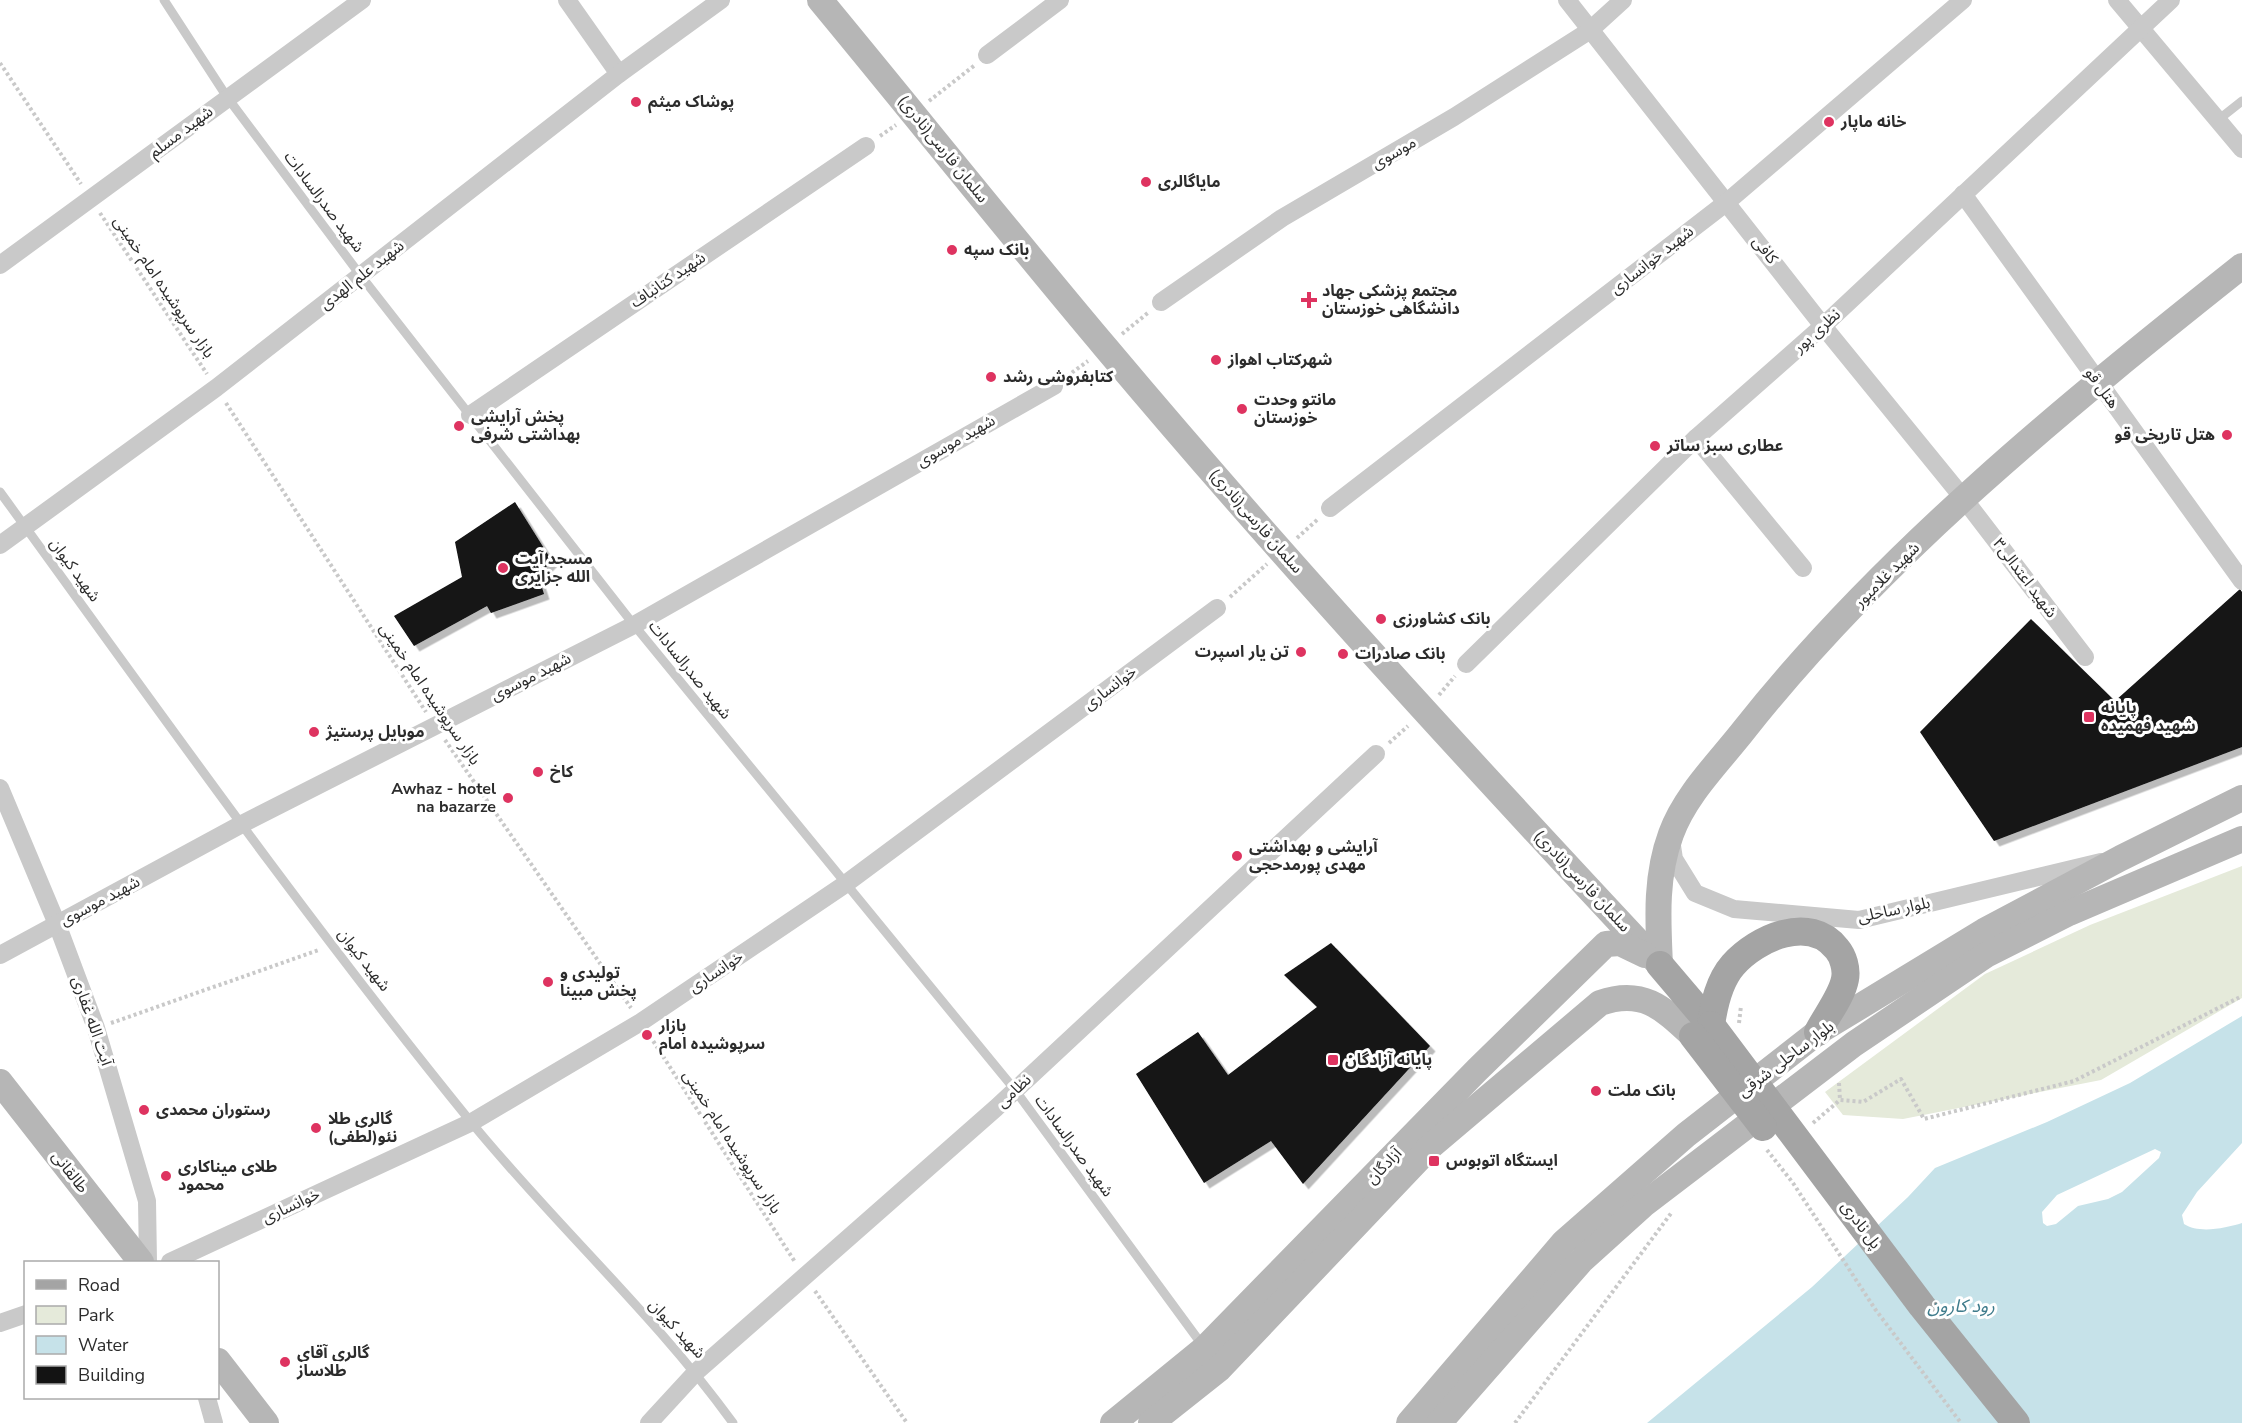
<svg xmlns="http://www.w3.org/2000/svg" width="2242" height="1423" font-family="'Nunito Sans','Noto Sans Arabic',sans-serif">
  <style>
    .green { fill: #e5eada }
    .water { fill: #c6e2e9; fill-rule: evenodd }
    .building { fill: #131313; filter: url(#shadow) }
    .lines { fill: none; stroke-linecap: round; stroke-linejoin: round }
    .path { stroke: #c9c9c9; stroke-width: 4; stroke-dasharray: 3 3; stroke-linecap: butt }
    .lane { stroke: #c9c9c9; stroke-width: 9 }
    .street { stroke: #c9c9c9; stroke-width: 18 }
    .secondary { stroke: #b6b6b6; stroke-width: 26 }
    .primary { stroke: #a4a4a4; stroke-width: 28 }
    .primary-bridge { stroke: #a4a4a4; stroke-width: 28 }
    .poi-dot { fill: #de3360; stroke: #fff; stroke-width: 2 }
    .labels { text-anchor: middle; dominant-baseline: central; stroke-width: 6; stroke-linejoin: round; paint-order: stroke }
    .poi-label { font-size: 16px; font-weight: bold; fill: #2c2c2c; stroke: #fff; text-anchor: start }
    .street-label { font-size: 16px; fill: #2c2c2c; stroke: #fff }
    .water-label { font-size: 18px; font-style: italic; fill: #3e7b8b; stroke: #fff }
  </style>
  <defs>
    <filter id="shadow"><feDropShadow dx="5.5" dy="5.5" stdDeviation="0" flood-color="#0004"/></filter>
  </defs>
  <rect width="100%" height="100%" fill="#fff"/>
  <path class="green" d="M2242 866V998L2101 1080 1903 1119 1843 1115 1825 1092 1985 974 2090 925Z"/>
  <path class="water" d="M2242 1016V1143L2197 1192 2182 1215 2184 1224C2199 1234 2226 1228 2242 1223V1423H1647L1812 1287 1908 1197 1935 1168 2047 1122 2130 1083ZM2155 1149 2161 1152 2159 1158 2122 1192 2108 1199 2078 1206 2056 1224 2047 1226 2043 1223 2042 1212 2057 1195Z"/>
  <g class="building">
    <path d="M515 502 552 561 538 575 544 594 491 613 487 606 414 646 394 616 462 577 455 542Z"/>
    <path d="M2240 589 2242 592V747L1994 841 1920 732 2031 619 2115 701Z"/>
    <path d="M1331 943 1430 1046 1303 1184 1271 1141 1204 1183 1136 1074 1198 1032 1228 1075 1317 1007 1284 975Z"/>
  </g>
  <g class="lines">
    <g class="path">
      <path d="M0 63 81 184"/>
      <path d="M929 101 975 65"/>
      <path d="M880 136 896 125"/>
      <path d="M100 213 207 374"/>
      <path d="M1122 334 1149 312"/>
      <path d="M1067 376 1088 361"/>
      <path d="M226 403 426 712"/>
      <path d="M1297 538 1318 519"/>
      <path d="M1230 597 1267 564"/>
      <path d="M1439 695 1455 676"/>
      <path d="M445 740 631 1008"/>
      <path d="M1389 743 1408 726"/>
      <path d="M111 1023 319 950"/>
      <path d="M1739 1023 1741 1006"/>
      <path d="M650 1036 795 1262"/>
      <path d="M1839 1083 1840 1100"/>
      <path d="M1813 1123 1840 1100 1863 1102 1901 1079 1924 1119 2074 1081 2242 996"/>
      <path d="M1767 1150 1793 1183 1875 1309 1961 1423"/>
      <path d="M815 1291 907 1423"/>
      <path d="M1515 1423 1672 1212"/>
    </g>
    <g class="lane">
      <path d="M164 0 227 97 361 276 634 625 1015 1090 1203 1346"/>
      <path d="M2218 120 2242 101"/>
      <path d="M0 492C154 704 305 918 471 1122 555 1225 655 1315 733 1423"/>
    </g>
    <g class="street">
      <path d="M567 0 619 74"/>
      <path d="M1567 0 1823 326 1964 499 2085 657"/>
      <path d="M2117 0 2242 149"/>
      <path d="M987 55 1060 0"/>
      <path d="M1963 194 2242 581"/>
      <path d="M0 265 362 0"/>
      <path d="M1161 302 1282 218 1454 117 1589 31 1623 0"/>
      <path d="M470 415 866 146"/>
      <path d="M1696 438 1803 568"/>
      <path d="M1330 508 1727 202 1963 0"/>
      <path d="M0 545 216 388 619 74 721 0"/>
      <path d="M1466 664 1696 438 1823 326 2171 0"/>
      <path d="M0 788 57 924 96 1028 147 1201 148 1262"/>
      <path d="M1671 839 1674 859 1695 893 1734 909 1859 920 2101 862"/>
      <path d="M0 955 240 825 634 625 1054 386"/>
      <path d="M170 1262 472 1122 641 1022 844 885 1217 608"/>
      <path d="M0 1323 26 1314"/>
      <path d="M207 1398 214 1423"/>
      <path d="M649 1423 696 1372 996 1108 1376 754"/>
    </g>
    <g class="secondary">
      <path d="M820 0C916 116 1009 233 1106 348 1284 560 1471 763 1660 965"/>
      <path d="M1660 965C1658 921 1655 877 1671 834 1685 795 1719 762 1744 730 1883 554 2067 405 2242 266"/>
      <path d="M0 1082 141 1262"/>
      <path d="M218 1361 266 1423"/>
      <path d="M1113 1423 1205 1348 1477 1070 1606 944 1620 943 1645 955"/>
      <path d="M1151 1423 1219 1369 1432 1145 1600 1003C1643 988 1663 1008 1693 1036"/>
      <path d="M1409 1423 1564 1242 1686 1135 1818 1032 1984 931 2121 858 2242 798"/>
      <path d="M1439 1423 1582 1260 1643 1205 1854 1044 1986 955 2069 913 2242 839"/>
    </g>
    <g class="primary">
      <path d="M1660 965 1711 1025"/>
      <path d="M1711 1025C1714 1004 1719 981 1733 965 1757 938 1810 914 1837 949 1843 956 1847 969 1845 979 1842 996 1826 1016 1818 1032"/>
    </g>
    <g class="primary-bridge">
      <path d="M1711 1025 1922 1306 2016 1423"/>
      <path d="M1693 1036 1763 1127"/>
    </g>
  </g>
  <g class="poi-dot">
    <circle cx="636" cy="102" r="6"/>
    <circle cx="1829" cy="122" r="6"/>
    <circle cx="1146" cy="182" r="6"/>
    <circle cx="952" cy="250" r="6"/>
    <path d="M1306 291h6v6h6v6h-6v6h-6v-6h-6v-6h6z"/>
    <circle cx="1216" cy="360" r="6"/>
    <circle cx="991" cy="377" r="6"/>
    <circle cx="1242" cy="409" r="6"/>
    <circle cx="459" cy="426" r="6"/>
    <circle cx="2227" cy="435" r="6"/>
    <circle cx="1655" cy="446" r="6"/>
    <circle cx="503" cy="568" r="6"/>
    <circle cx="1381" cy="619" r="6"/>
    <circle cx="1301" cy="652" r="6"/>
    <circle cx="1343" cy="654" r="6"/>
    <rect x="2083" y="711" width="12" height="12" rx="3"/>
    <circle cx="314" cy="732" r="6"/>
    <circle cx="538" cy="772" r="6"/>
    <circle cx="508" cy="798" r="6"/>
    <circle cx="1237" cy="856" r="6"/>
    <circle cx="548" cy="982" r="6"/>
    <circle cx="647" cy="1035" r="6"/>
    <rect x="1327" y="1054" width="12" height="12" rx="3"/>
    <circle cx="1596" cy="1091" r="6"/>
    <circle cx="144" cy="1110" r="6"/>
    <circle cx="316" cy="1128" r="6"/>
    <rect x="1428" y="1155" width="12" height="12" rx="3"/>
    <circle cx="166" cy="1176" r="6"/>
    <circle cx="285" cy="1362" r="6"/>
  </g>
  <g class="labels">
    <g class="poi-label">
      <text x="648" y="102">پوشاک میثم</text>
      <text x="1841" y="122">خانه ماپار</text>
      <text x="1158" y="182">مایاگالری</text>
      <text x="964" y="250">بانک سپه</text>
      <text x="1322" y="291">مجتمع پزشکی جهاد<tspan x="1322" dy="18">دانشگاهی خوزستان</tspan></text>
      <text x="1228" y="360">شهرکتاب اهواز</text>
      <text x="1003" y="377">کتابفروشی رشد</text>
      <text x="1254" y="400">مانتو وحدت<tspan x="1254" dy="18">خوزستان</tspan></text>
      <text x="471" y="417">پخش آرایشی<tspan x="471" dy="18">بهداشتی شرفی</tspan></text>
      <text x="2215" y="435" text-anchor="end">هتل تاریخی قو</text>
      <text x="1667" y="446">عطاری سبز ساتر</text>
      <text x="515" y="559">مسجد آیت<tspan x="515" dy="18">الله جزایری</tspan></text>
      <text x="1393" y="619">بانک کشاورزی</text>
      <text x="1289" y="652" text-anchor="end">تن یار اسپرت</text>
      <text x="1355" y="654">بانک صادرات</text>
      <text x="2101" y="708">پایانه<tspan x="2101" dy="18">شهید فهمیده</tspan></text>
      <text x="326" y="732">موبایل پرستیژ</text>
      <text x="550" y="772">کاخ</text>
      <text x="496" y="789" text-anchor="end">Awhaz - hotel<tspan x="496" dy="18">na bazarze</tspan></text>
      <text x="1249" y="847">آرایشی و بهداشتی<tspan x="1249" dy="18">مهدی پورمدحجی</tspan></text>
      <text x="560" y="973">تولیدی و<tspan x="560" dy="18">پخش مبینا</tspan></text>
      <text x="659" y="1026">بازار<tspan x="659" dy="18">سرپوشیده امام</tspan></text>
      <text x="1345" y="1060">پایانه آزادگان</text>
      <text x="1608" y="1091">بانک ملت</text>
      <text x="156" y="1110">رستوران محمدی</text>
      <text x="328" y="1119">گالری طلا<tspan x="328" dy="18">نئو(لطفی)</tspan></text>
      <text x="1446" y="1161">ایستگاه اتوبوس</text>
      <text x="178" y="1167">طلای میناکاری<tspan x="178" dy="18">محمود</tspan></text>
      <text x="297" y="1353">گالري آقاي<tspan x="297" dy="18">طلاساز</tspan></text>
    </g>
    <g class="street-label">
      <text transform="translate(181 132) rotate(-37)">شهید مسلم</text>
      <text transform="translate(943 149) rotate(51)">سلمان فارسی(نادری)</text>
      <text transform="translate(1394 153) rotate(-30)">موسوی</text>
      <text transform="translate(324 202) rotate(53)">شهید صدرالسادات</text>
      <text transform="translate(1765 250) rotate(52)">کافی</text>
      <text transform="translate(1652 260) rotate(-38)">شهید خوانساری</text>
      <text transform="translate(362 275) rotate(-38)">شهید علم الهدی</text>
      <text transform="translate(668 280) rotate(-34)">شهید کتانباف</text>
      <text transform="translate(164 287) rotate(56)">بازار سرپوشیده امام خمینی</text>
      <text transform="translate(1817 331) rotate(-42)">نظری پور</text>
      <text transform="translate(2102 388) rotate(54)">هتل قو</text>
      <text transform="translate(956 441) rotate(-30)">شهید موسوی</text>
      <text transform="translate(1256 521) rotate(49)">سلمان فارسی(نادری)</text>
      <text transform="translate(75 570) rotate(54)">شهید کیوان</text>
      <text transform="translate(1887 575) rotate(-45)">شهید غلامپور</text>
      <text transform="translate(2025 578) rotate(53)">شهید اعتدالی۳</text>
      <text transform="translate(690 670) rotate(51)">شهید صدرالسادات</text>
      <text transform="translate(531 677) rotate(-27)">شهید موسوی</text>
      <text transform="translate(1110 688) rotate(-37)">خوانساری</text>
      <text transform="translate(430 694) rotate(56)">بازار سرپوشیده امام خمینی</text>
      <text transform="translate(1582 881) rotate(47)">سلمان فارسی(نادری)</text>
      <text transform="translate(100 901) rotate(-28)">شهید موسوی</text>
      <text transform="translate(1894 910) rotate(-12)">بلوار ساحلی</text>
      <text transform="translate(364 960) rotate(52)">شهید کیوان</text>
      <text transform="translate(716 972) rotate(-34)">خوانساری</text>
      <text transform="translate(92 1021) rotate(71)">آیت الله غفاری</text>
      <text transform="translate(1786 1059) rotate(-37)">بلوار ساحلی شرقی</text>
      <text transform="translate(1014 1091) rotate(-43)">نظامی</text>
      <text transform="translate(732 1142) rotate(57)">بازار سرپوشیده امام خمینی</text>
      <text transform="translate(1074 1146) rotate(54)">شهید صدرالسادات</text>
      <text transform="translate(1384 1166) rotate(-46)">آزادگان</text>
      <text transform="translate(70 1172) rotate(52)">طالقانی</text>
      <text transform="translate(291 1206) rotate(-25)">خوانساری</text>
      <text transform="translate(1861 1225) rotate(53)">پل نادری</text>
      <text transform="translate(677 1329) rotate(47)">شهید کیوان</text>
    </g>
    <g class="water-label">
      <text x="1961" y="1306">رود کارون</text>
    </g>
  </g>
  <rect x="24" y="1261" width="195" height="138" fill="#ffffff" stroke="#ababab" stroke-width="1.5"/>
  <rect x="36" y="1280" width="30" height="9" fill="#a4a4a4" stroke="#ababab" stroke-width="1.5"/>
  <text x="78" y="1291" font-size="18" fill="#2c2c2c">Road</text>
  <rect x="36" y="1306" width="30" height="18" fill="#e5eada" stroke="#ababab" stroke-width="1.5"/>
  <text x="78" y="1321" font-size="18" fill="#2c2c2c">Park</text>
  <rect x="36" y="1336" width="30" height="18" fill="#c6e2e9" stroke="#ababab" stroke-width="1.5"/>
  <text x="78" y="1351" font-size="18" fill="#2c2c2c">Water</text>
  <rect x="36" y="1366" width="30" height="18" fill="#131313" stroke="#ababab" stroke-width="1.5"/>
  <text x="78" y="1381" font-size="18" fill="#2c2c2c">Building</text>
</svg>
